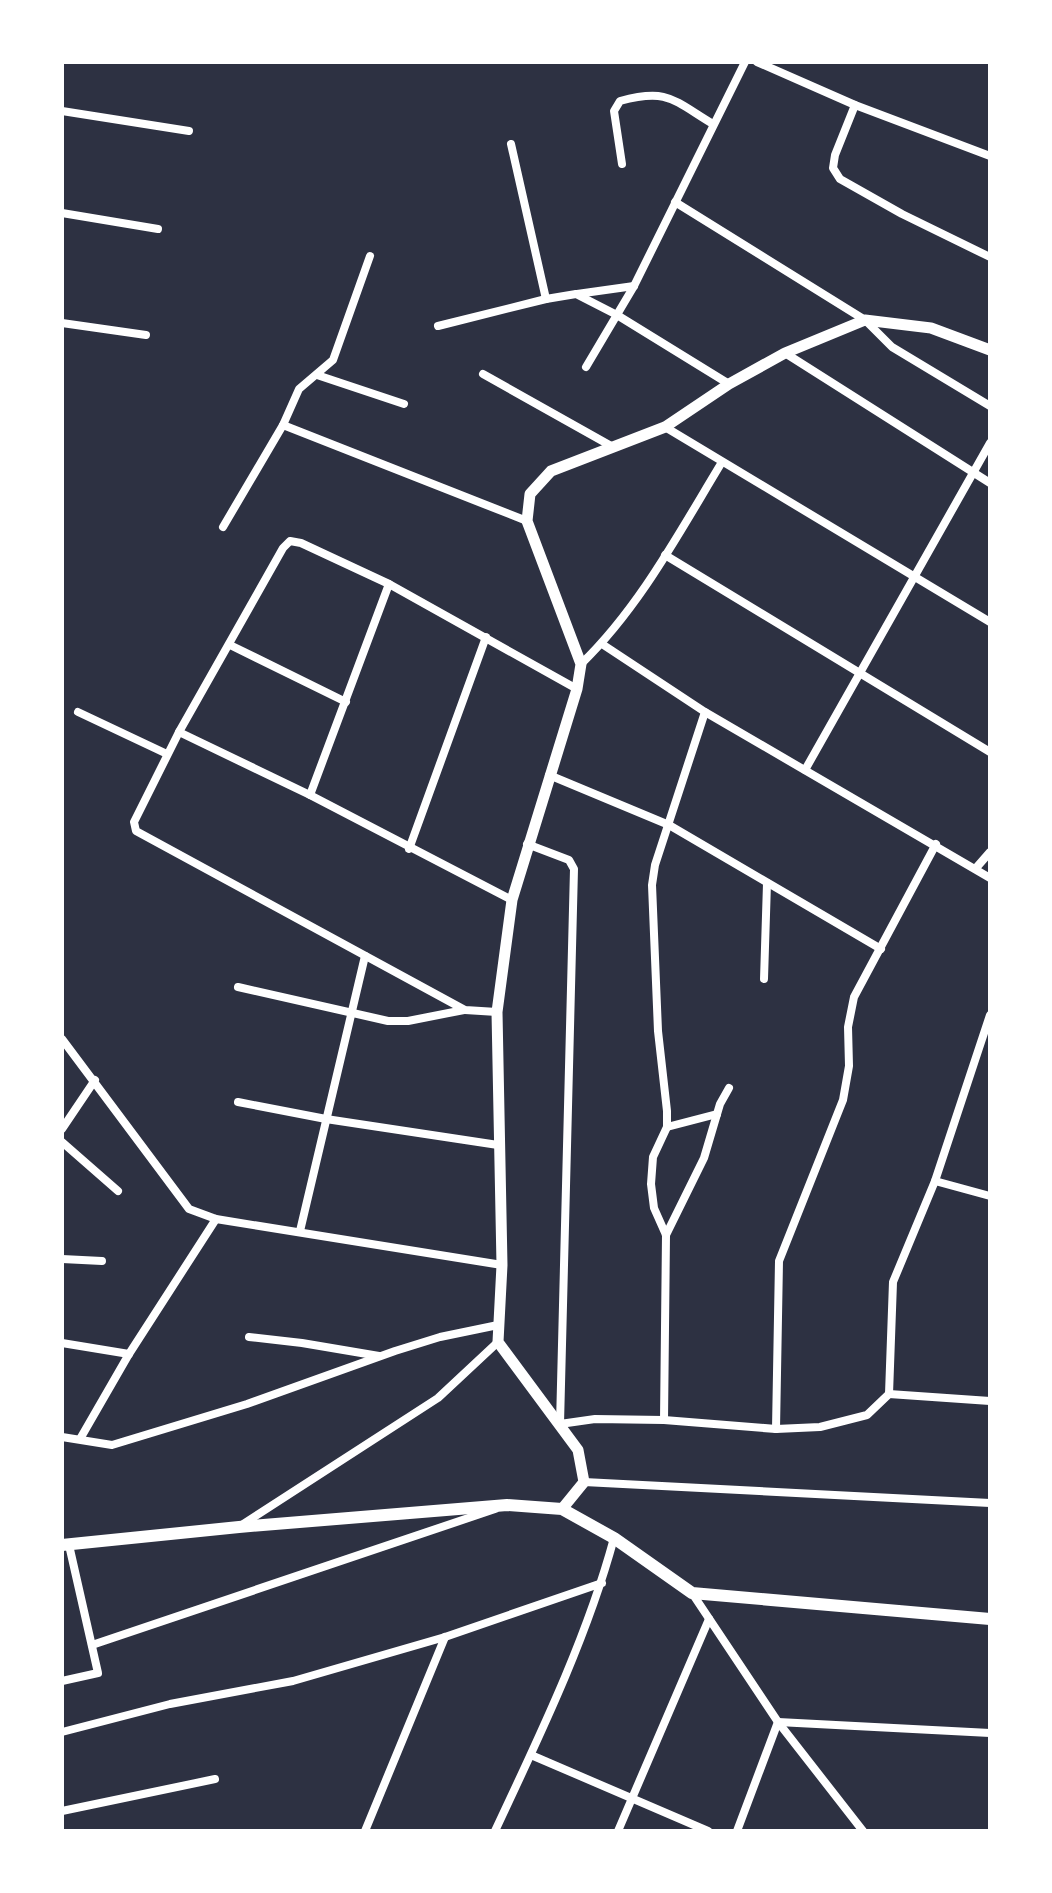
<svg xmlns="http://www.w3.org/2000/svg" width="1052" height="1893" font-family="'Work Sans',sans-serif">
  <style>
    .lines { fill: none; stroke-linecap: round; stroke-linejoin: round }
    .minor { stroke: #fff; stroke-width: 8 }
    .tertiary { stroke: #fff; stroke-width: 11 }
    .secondary { stroke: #fff; stroke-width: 12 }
  </style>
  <rect width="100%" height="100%" fill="#2d3142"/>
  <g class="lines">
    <g class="minor">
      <path d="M757 62 855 105 990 156"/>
      <path d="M855 105 835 155 833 168 840 179 902 214 990 257"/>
      <path d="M62 111 189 131"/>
      <path d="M511 144 546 299"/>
      <path d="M622 164 614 111 620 101C668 88 673 100 713 124"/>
      <path d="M675 202 865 320 892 347 990 406"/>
      <path d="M62 213 158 229"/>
      <path d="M577 294 634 286"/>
      <path d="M62 323 146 335"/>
      <path d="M438 326 546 299 576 294 617 315 729 384"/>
      <path d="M785 353 990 483"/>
      <path d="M586 367 634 286 745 62"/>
      <path d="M483 374 613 447"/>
      <path d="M317 375 404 404"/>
      <path d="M283 425 527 521"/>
      <path d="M665 427 990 622"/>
      <path d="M223 527 283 425 299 389 333 360 370 256"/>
      <path d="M665 555 990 752"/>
      <path d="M602 644 705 712 990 878"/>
      <path d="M230 645 346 702"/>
      <path d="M581 664C640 607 680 531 722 462"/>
      <path d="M78 712 167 754"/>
      <path d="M179 732 310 795 512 900"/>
      <path d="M805 770 990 443"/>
      <path d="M549 775 669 825 881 949"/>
      <path d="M310 795 389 584"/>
      <path d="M527 844 569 860 574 869 560 1424 595 1419 664 1420 776 1429 820 1427 867 1415 889 1394"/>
      <path d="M409 849 486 637"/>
      <path d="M976 868 990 852"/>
      <path d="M764 979 767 883"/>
      <path d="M238 987 388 1021H408L464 1010"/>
      <path d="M497 1012 465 1010 136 831 134 822 179 732 283 548 290 541 301 543 389 584 577 689"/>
      <path d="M62 1039 189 1209 216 1219 502 1265"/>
      <path d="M238 1102 326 1119 498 1145"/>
      <path d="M667 1127 717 1114"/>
      <path d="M62 1129 95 1080"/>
      <path d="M62 1142 118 1191"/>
      <path d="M935 1181 990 1196"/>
      <path d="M300 1231 365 956"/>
      <path d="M666 1235 704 1158 720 1104 729 1088"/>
      <path d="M62 1259 102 1261"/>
      <path d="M249 1337 302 1343 379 1356"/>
      <path d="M62 1343 129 1354"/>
      <path d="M889 1394 893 1282 935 1181 990 1015"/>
      <path d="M889 1394 990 1401"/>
      <path d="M664 1420 666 1235 654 1208 651 1184 653 1157 667 1127V1111L658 1031 652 885 655 865 705 712"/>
      <path d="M776 1429 779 1261 843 1100 849 1066 848 1027 854 997 936 844"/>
      <path d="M62 1437 112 1445 247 1404 395 1351 440 1337 498 1325"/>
      <path d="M80 1439 129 1354 216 1219"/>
      <path d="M584 1482 990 1503"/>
      <path d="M240 1526 438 1398 498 1342"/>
      <path d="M692 1593 778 1722 863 1831"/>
      <path d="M92 1645 495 1509"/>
      <path d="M62 1681 98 1673 69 1545"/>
      <path d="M62 1732 170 1704 293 1681 445 1637 602 1583"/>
      <path d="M531 1755 708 1831"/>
      <path d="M62 1811 215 1779"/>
      <path d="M365 1831 445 1637"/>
      <path d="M495 1831C539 1737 587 1638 614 1538"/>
      <path d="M618 1831 709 1619"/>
      <path d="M737 1831 778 1722 990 1733"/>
    </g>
    <path class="tertiary" d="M562 1509 584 1482 578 1450 498 1342 502 1265 497 1012 512 900 577 689 581 664 527 521 530 494 551 471 665 427 729 384 785 353 865 320 931 328 990 350"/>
    <path class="secondary" d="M62 1545 239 1527 507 1505 562 1509 614 1538 692 1593 990 1619"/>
  </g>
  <rect width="1052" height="1893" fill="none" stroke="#ffffff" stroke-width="128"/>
</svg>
